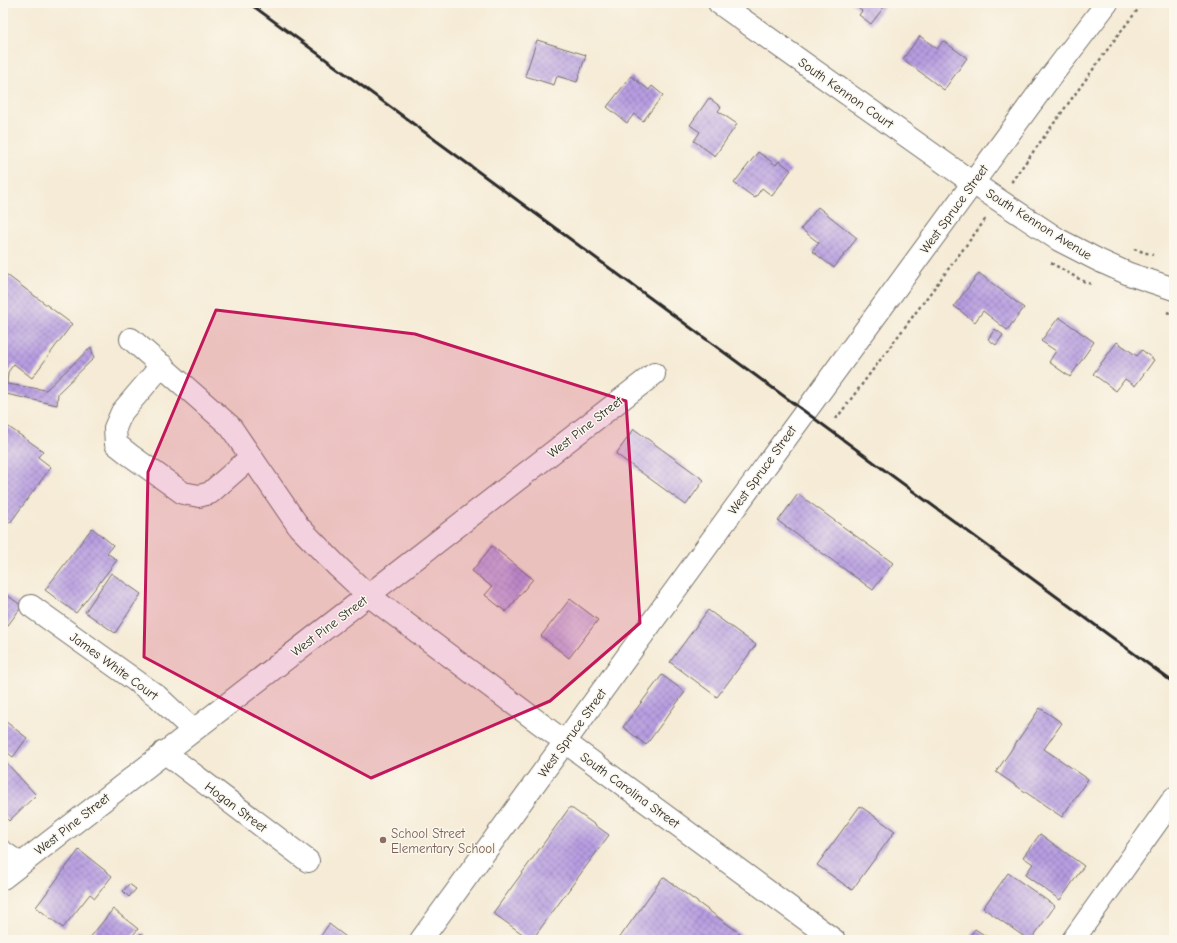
<svg xmlns="http://www.w3.org/2000/svg" width="1177" height="943" font-family="'Comic Neue',sans-serif">
  <style>
    .building { fill: url(#building-cross-hatch) }
    .lines { fill: none; stroke-linecap: round; stroke-linejoin: round }
    .minor-casing { stroke: #726e67; stroke-width: 24 }
    .path { stroke: #726e67; stroke-width: 2.5; stroke-dasharray: 3 3; stroke-linecap: butt }
    .minor { stroke: #fff; stroke-width: 22 }
    .rail { stroke: #2b2b2b; stroke-width: 3 }
    .marked { fill: #c2185b; fill-opacity: 0.2; stroke: #c2185b; stroke-width: 3; stroke-linejoin: round }
    .education-dot { fill: #8d6e63; stroke: #fbf7ec; stroke-width: 1.5 }
    .labels { text-anchor: middle; dominant-baseline: central; stroke-width: 3; stroke-linejoin: round; paint-order: stroke }
    .street-label { font-size: 13px; fill: #2b2b2b; stroke: #fbf7ec }
    .education-label { font-size: 13px; fill: #785e54; stroke: #fbf7ec; text-anchor: start }
  </style>
  <defs>
    <pattern id="building-cross-hatch" width="8" height="8" patternUnits="userSpaceOnUse"><rect width="8" height="8" fill="#b79de1"/><path d="M0 0l8 8M0 8l8-8" fill="none" stroke="#9580b7"/></pattern>
  </defs>
  <rect width="100%" height="100%" fill="#fbf7ec"/>
  <filter id="ink" filterUnits="userSpaceOnUse"><feTurbulence type="fractalNoise" baseFrequency=".025" numOctaves="2"/><feDisplacementMap in="SourceGraphic" scale="8" xChannelSelector="R" yChannelSelector="G"/><feConvolveMatrix kernelMatrix="1 2 1 2 8 2 1 2 1" color-interpolation-filters="sRGB"/></filter>
  <filter id="wash" filterUnits="userSpaceOnUse"><feTurbulence type="fractalNoise" baseFrequency=".012" numOctaves="4" result="noise"/><feDisplacementMap in="SourceGraphic" scale="16" xChannelSelector="R" yChannelSelector="G"/><feGaussianBlur stdDeviation="0.9" result="paint"/><feColorMatrix in="noise" values="0 0 0 0 0 0 0 0 0 0 0 0 0 0 0 0 0 1.4 0 .05"/><feComposite in="paint" operator="in"/></filter>
  <g filter="url(#wash)">
    <rect width="100%" height="100%" fill="#f5ebd6"/>
    <g id="blocks">
      <g class="building">
        <path d="M851 3H887L871 24 859 15 862 11Z"/>
        <path d="M920 36 937 49 943 41 967 58 944 90 903 59Z"/>
        <path d="M537 40 586 55 577 82 557 76 554 85 525 76Z"/>
        <path d="M631 76 649 90 652 86 663 95 643 121 634 114 627 123 607 107Z"/>
        <path d="M709 98 721 107 718 111 737 124 715 156 694 141 700 132 690 125Z"/>
        <path d="M758 152 776 165 779 161 791 170 772 196 762 188 755 198 734 183Z"/>
        <path d="M818 207 857 238 834 268 812 251 819 243 801 229Z"/>
        <path d="M3 272 72 324 32 378 14 364 8 372 7 384 46 390 91 347 94 358 58 393 57 405 6 394V403L3 408Z"/>
        <path d="M979 273 1024 308 1007 330 983 311 975 322 954 306Z"/>
        <path d="M1059 317 1094 342 1070 377 1049 362 1056 351 1041 341Z"/>
        <path d="M995 329 1003 335 996 345 988 339Z"/>
        <path d="M1117 342 1137 356 1142 350 1154 360 1135 386 1125 379 1116 391 1093 374Z"/>
        <path d="M3 423 43 451 38 457 51 467 10 523 3 518Z"/>
        <path d="M634 429 704 480 686 505 616 454Z"/>
        <path d="M798 494 893 563 873 590 778 521Z"/>
        <path d="M92 528 113 545 107 553 117 560 76 613 45 590Z"/>
        <path d="M492 546 533 579 506 612 485 595 492 587 472 571Z"/>
        <path d="M111 573 141 594 115 633 85 612Z"/>
        <path d="M3 592 22 606 3 632Z"/>
        <path d="M570 599 598 620 569 658 541 636Z"/>
        <path d="M708 610 756 645 717 697 670 662Z"/>
        <path d="M662 675 685 692 646 745 623 727Z"/>
        <path d="M1040 708 1062 723 1044 749 1088 779 1062 817 996 772Z"/>
        <path d="M5 721 27 738 13 757 3 749V724Z"/>
        <path d="M3 759 36 795 9 821 3 814Z"/>
        <path d="M860 806 895 831 852 890 817 865Z"/>
        <path d="M570 807 609 835 532 940H531L493 913Z"/>
        <path d="M1040 834 1084 866 1060 900 1025 875 1033 864 1023 857Z"/>
        <path d="M79 850 112 876 95 898 90 894 63 928 36 907Z"/>
        <path d="M1008 873 1055 906 1031 940H1029L983 908Z"/>
        <path d="M663 877 749 940H618Z"/>
        <path d="M129 884 136 889 129 897 123 891Z"/>
        <path d="M113 909 138 929 129 940H91L89 939Z"/>
        <path d="M329 924 350 940H318Z"/>
        <path d="M975 929 992 940H967Z"/>
        <path d="M141 933 150 940H136Z"/>
      </g>
    </g>
  </g>
  <g filter="url(#ink)">
    <use href="#blocks" fill-opacity="0" stroke="#726e67" stroke-width="1"/>
    <g class="lines">
      <defs>
        <g id="minor">
          <path d="M719 3 973 183 1059 240 1100 261 1129 274 1174 289"/>
          <path d="M131 339 230 426 299 527 338 567 368 595 565 742 834 940"/>
          <path d="M162 365 122 412 115 428 116 444 130 455 183 493 199 496 210 493 251 457"/>
          <path d="M31 606 157 696 193 730"/>
          <path d="M164 752 308 861"/>
          <path d="M3 852 20 864"/>
          <path d="M3 878 654 374"/>
          <path d="M421 940 732 512 1049 79 1107 3"/>
          <path d="M1073 940 1174 798"/>
        </g>
      </defs>
      <use href="#minor" class="minor-casing"/>
      <g class="path">
        <path d="M1013 182 1012 181 1118 35 1143 3"/>
        <path d="M1134 249 1153 255"/>
        <path d="M1051 263 1081 280 1091 284"/>
        <path d="M1167 312 1174 315"/>
        <path d="M836 419 985 220 986 221"/>
      </g>
      <use href="#minor" class="minor"/>
      <path class="rail" d="M249 3 1174 683"/>
    </g>
  </g>
  <path class="marked" d="M216 310 415 334 626 401 640 623 550 701 371 778 144 657 148 472Z"/>
  <circle class="education-dot" cx="383" cy="840" r="4"/>
  <g class="labels">
    <g class="street-label">
      <text transform="translate(846 93) rotate(35)">South Kennon Court</text>
      <text transform="translate(954 209) rotate(-54)">West Spruce Street</text>
      <text transform="translate(1039 224) rotate(32)">South Kennon Avenue</text>
      <text transform="translate(585 427) rotate(-38)">West Pine Street</text>
      <text transform="translate(762 470) rotate(-54)">West Spruce Street</text>
      <text transform="translate(329 626) rotate(-37)">West Pine Street</text>
      <text transform="translate(114 666) rotate(36)">James White Court</text>
      <text transform="translate(572 733) rotate(-54)">West Spruce Street</text>
      <text transform="translate(630 790) rotate(36)">South Carolina Street</text>
      <text transform="translate(236 807) rotate(37)">Hogan Street</text>
      <text transform="translate(72 824) rotate(-38)">West Pine Street</text>
    </g>
    <g class="education-label">
      <text x="391" y="833">School Street<tspan x="391" dy="15">Elementary School</tspan></text>
    </g>
  </g>
  <rect width="1177" height="943" fill="none" stroke="#fbf7ec" stroke-width="16"/>
</svg>
